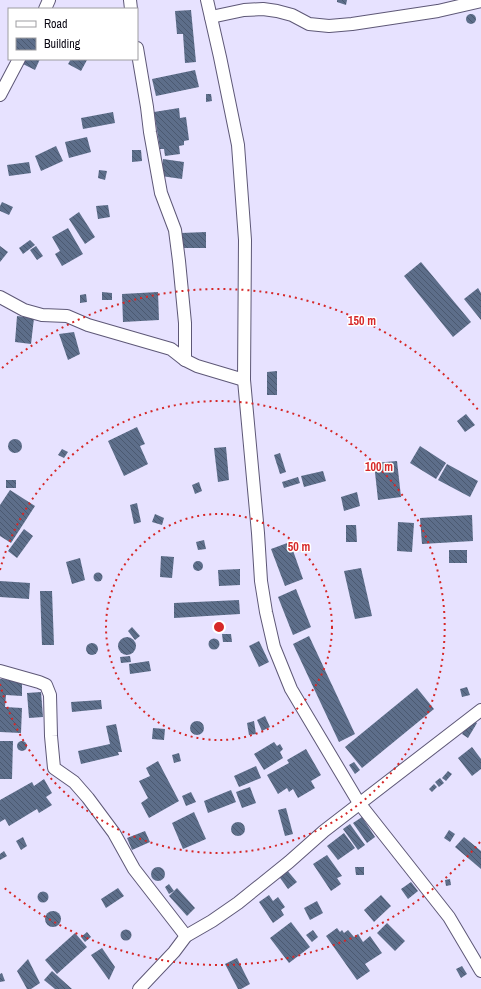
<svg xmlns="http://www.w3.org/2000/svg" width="481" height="989" font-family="'Archivo Narrow',sans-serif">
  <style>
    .building { fill: url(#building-back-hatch) }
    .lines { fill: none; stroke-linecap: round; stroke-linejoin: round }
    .street-casing { stroke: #5e5877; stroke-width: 14 }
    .street { stroke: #fff; stroke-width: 12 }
    .ring { fill: none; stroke: #d62828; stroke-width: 2; stroke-dasharray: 2 4 }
    .centre { fill: #d62828; stroke: #fff; stroke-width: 2 }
    .ring-label { font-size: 12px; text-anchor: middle; font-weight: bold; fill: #d62828; stroke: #fff; stroke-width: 3; stroke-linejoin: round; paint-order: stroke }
  </style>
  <defs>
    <pattern id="building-back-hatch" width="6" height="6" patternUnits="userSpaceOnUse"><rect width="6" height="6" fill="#5d6e8a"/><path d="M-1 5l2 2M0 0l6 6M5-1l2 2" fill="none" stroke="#4b5970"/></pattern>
  </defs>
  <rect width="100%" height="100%" fill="#e7e2ff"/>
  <g class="building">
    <path d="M337 0H347L346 5 337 2Z"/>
    <path d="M191 10 196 62 185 63 183 34H177L175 11Z"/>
    <circle cx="471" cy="19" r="5"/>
    <path d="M26 59H40L35 70 23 64Z"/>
    <path d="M71 59H85L87 60 81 71 68 64Z"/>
    <path d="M195 70 199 87 156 96 152 79Z"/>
    <path d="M206 94H211L212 101 206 102Z"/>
    <path d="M179 108 180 118 186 117 189 140 184 141V145L179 146 180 154 165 156 164 149H160L154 112Z"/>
    <path d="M113 112 115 123 83 129 81 118Z"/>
    <path d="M87 137 91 152 69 158 65 142Z"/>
    <path d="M56 146 63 161 41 171 35 156Z"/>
    <path d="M132 150H141L142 161 132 162Z"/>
    <path d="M163 159 184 162 182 179 161 176Z"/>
    <path d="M29 162 31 173 9 176 7 165Z"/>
    <path d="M99 170 107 171 105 180 98 178Z"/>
    <path d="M2 202 13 207 9 215 0 211V206Z"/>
    <path d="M108 205 110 217 98 219 96 206Z"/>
    <path d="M79 212 95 237 85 244 69 219Z"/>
    <path d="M68 228 83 254 62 266 55 254 60 251 52 237Z"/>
    <path d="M206 232V248H181V233Z"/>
    <path d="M30 240 35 245 23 254 19 248Z"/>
    <path d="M0 246 8 252 0 262Z"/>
    <path d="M36 246 43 256 37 260 30 250Z"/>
    <path d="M421 262 471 322 453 337 404 276Z"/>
    <path d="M478 288 481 293V320L464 299Z"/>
    <path d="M102 292 112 293V300H102Z"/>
    <path d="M158 292 159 320 123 322 122 294Z"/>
    <path d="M86 294 87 302 80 303V295Z"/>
    <path d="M17 316 34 318 31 344 15 342Z"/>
    <path d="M74 332 80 354 68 360 59 334Z"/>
    <path d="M277 371V395H267V372Z"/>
    <path d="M466 414 475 425 465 432 457 421Z"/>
    <path d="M137 427 145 444 140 446 148 464 124 476 108 441Z"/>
    <circle cx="15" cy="446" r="7"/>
    <path d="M420 446 446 463 436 479 410 463Z"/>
    <path d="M226 447 229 480 218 482 214 448Z"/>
    <path d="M62 449 68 452 64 458 58 455Z"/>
    <path d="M280 453 286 472 280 474 274 455Z"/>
    <path d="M397 461 401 497 378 500 374 463Z"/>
    <path d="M447 464 478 481 470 497 438 480Z"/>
    <path d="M323 471 326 481 304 487 301 476Z"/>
    <path d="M298 477 300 483 284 488 282 482Z"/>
    <rect x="6" y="480" width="10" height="8"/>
    <path d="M199 482 202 491 195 494 192 485Z"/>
    <path d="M10 490 35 506 11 543 0 536V505Z"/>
    <path d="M357 492 360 506 344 511 341 497Z"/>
    <path d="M137 503 141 522 134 524 130 505Z"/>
    <path d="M155 514 164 518 162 525 152 522Z"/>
    <path d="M472 515 473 541 422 544 420 518Z"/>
    <path d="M398 522 414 523 412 552 397 551Z"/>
    <path d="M346 525H356L357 542H346Z"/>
    <path d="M24 529 33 536 17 558 8 551Z"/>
    <path d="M204 540 206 549 198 550 196 542Z"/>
    <path d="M290 542 303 579 285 586 271 549Z"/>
    <rect x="449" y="550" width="18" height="13"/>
    <path d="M161 556 174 557 172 578 160 577Z"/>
    <path d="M80 558 85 580 72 584 66 562Z"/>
    <circle cx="198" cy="566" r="5"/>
    <path d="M361 568 372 616 355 619 344 571Z"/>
    <path d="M240 569V585L219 586 218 570Z"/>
    <circle cx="98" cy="577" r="4.5"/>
    <path d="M0 581 30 583 29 599 0 597Z"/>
    <path d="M296 589 311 627 293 635 278 597Z"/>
    <path d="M40 591H52L54 645H42Z"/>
    <path d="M239 600 240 614 174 618V603Z"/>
    <path d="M132 627 140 636 135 640 128 631Z"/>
    <path d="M222 634H231L232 642H223Z"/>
    <path d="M309 636 355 734 339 742 293 644Z"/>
    <circle cx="127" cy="646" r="9"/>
    <circle cx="214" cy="644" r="5.5"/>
    <path d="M259 641 269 662 259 667 249 646Z"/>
    <circle cx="92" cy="649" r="6"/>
    <path d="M130 656 131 662 121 663 120 657Z"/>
    <path d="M149 661 151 671 130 674 129 664Z"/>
    <path d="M0 679 22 680V696L6 695 5 707 22 708 21 733 0 732Z"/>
    <path d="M467 687 470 695 462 697 460 689Z"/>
    <path d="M417 688 434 709 362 768 345 747Z"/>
    <path d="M41 692 43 717 29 718 27 693Z"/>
    <path d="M101 700 102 709 72 712 71 702Z"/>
    <path d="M265 716 270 727 262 731 257 720Z"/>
    <path d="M471 719 477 723 468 738 462 734Z"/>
    <path d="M254 721 256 734 249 735 247 723Z"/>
    <circle cx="197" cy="728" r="7"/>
    <path d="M116 724 122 752H118L119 755 81 764 78 751 110 744 106 726Z"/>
    <path d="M153 728 165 729 164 740 152 739Z"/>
    <circle cx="22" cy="746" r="5"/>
    <path d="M0 741H13L12 779H0Z"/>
    <path d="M274 742 277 746 280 744 283 749 280 752 283 758 264 770 254 754Z"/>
    <path d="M472 747 481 759V769L472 776 458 758Z"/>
    <path d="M306 749 321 775 311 781 315 788 298 798 293 789 289 792 287 788 278 794 267 775 289 763 287 760Z"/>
    <path d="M179 753 181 761 174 763 172 755Z"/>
    <path d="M158 761 179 801 149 818 141 803 148 798 139 781 150 776 146 768Z"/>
    <path d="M354 762 360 770 355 774 349 765Z"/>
    <path d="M256 766 261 778 239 787 234 776Z"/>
    <path d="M448 771 452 774 446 781 442 778Z"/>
    <path d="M440 778 444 783 439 787 435 782Z"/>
    <path d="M44 779 52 793 46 797 52 805 39 813 37 809 9 826 5 819 0 822V800L32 782 34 786Z"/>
    <path d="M434 784 437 787 432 792 429 789Z"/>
    <path d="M250 787 256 803 242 808 236 792Z"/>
    <path d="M231 790 236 802 208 813 204 801Z"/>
    <path d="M191 792 196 802 186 806 182 796Z"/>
    <path d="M286 808 293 834 285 836 278 810Z"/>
    <path d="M194 812 206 839 183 849 172 823Z"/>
    <path d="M362 817 375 837 367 843 353 823Z"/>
    <circle cx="238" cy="829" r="7"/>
    <path d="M350 824 365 845 358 850 343 829Z"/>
    <path d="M449 830 455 834 450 842 444 838Z"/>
    <path d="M145 831 150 842 132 850 127 838Z"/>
    <path d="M344 833 355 848 338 860 327 846Z"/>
    <path d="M23 837 27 846 21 850 16 841Z"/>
    <path d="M464 837 481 851V869L455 847Z"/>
    <path d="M4 851 7 856 0 860V854Z"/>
    <path d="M327 855 342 876 337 878 341 884 331 891 313 864Z"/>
    <circle cx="158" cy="874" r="7"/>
    <path d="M355 867H364V875H356Z"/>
    <path d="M286 869 297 882 288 889 278 875Z"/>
    <path d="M450 879 451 885 446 886 445 880Z"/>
    <path d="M411 882 418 891 408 899 401 889Z"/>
    <path d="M169 884 174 891 169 894 165 887Z"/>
    <path d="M118 888 124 896 106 908 101 899Z"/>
    <path d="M177 888 195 908 187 916 169 896Z"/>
    <circle cx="43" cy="897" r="5.5"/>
    <path d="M269 895 273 901 278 897 285 907 281 910 284 915 273 923 259 902Z"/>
    <path d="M381 895 391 906 374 922 364 910Z"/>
    <path d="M317 901 323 913 310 920 304 908Z"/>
    <circle cx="53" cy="919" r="8"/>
    <path d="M291 922 310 947 289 963 270 938Z"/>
    <path d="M387 923 405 941 395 951 377 933Z"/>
    <path d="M337 928 340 932 342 930 344 933 348 930 354 937 358 934 363 942 370 936 382 953 365 964 370 971 357 980 326 936Z"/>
    <circle cx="126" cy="935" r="5.5"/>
    <path d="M313 930 318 937 312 942 306 935Z"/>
    <path d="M87 932 91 937 85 942 81 937Z"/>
    <path d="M75 933 87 947 57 974 45 960Z"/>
    <path d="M102 948 115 967 109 980 91 955Z"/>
    <path d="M237 958 250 984 241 989H238L225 964Z"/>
    <path d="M28 959 40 983 31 989H27L17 971Z"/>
    <path d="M462 966 467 974 461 978 456 969Z"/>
    <path d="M52 971 72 989H55L44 980Z"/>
    <path d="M2 973 5 981 0 982V974Z"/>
  </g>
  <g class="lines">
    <defs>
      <g id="street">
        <path d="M130 0 131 9"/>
        <path d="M207 0 220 57 238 145 245 240 244 380 258 533 261 581 266 612 274 647 291 689 359 803 449 917 481 971"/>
        <path d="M45 9 49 0"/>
        <path d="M211 17 244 10 263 9 277 11 292 15 309 24 329 26 352 24 438 11 481 1"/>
        <path d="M137 48 147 107 150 132 161 193 175 230 179 261 185 323V360"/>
        <path d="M0 95 19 59"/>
        <path d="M0 297 24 310 42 315 67 316 88 325 171 349 185 360 197 366 244 380"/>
        <path d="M0 671 39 682 46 685 50 695 51 736 54 768 74 782 88 798 114 833 134 869 186 936"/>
        <path d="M139 989 174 952 186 936 212 921 238 903 289 862 324 831 481 710"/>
      </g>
    </defs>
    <use href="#street" class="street-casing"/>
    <use href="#street" class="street"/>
  </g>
  <g class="ring">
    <circle cx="219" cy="627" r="113"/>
    <path d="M0 570A226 226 0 1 1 0 684"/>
    <path d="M480 842A338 338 0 0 1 2 886M2 368A338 338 0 0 1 480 412"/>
  </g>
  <circle cx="219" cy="627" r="6" class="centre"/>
  <g class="ring-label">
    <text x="362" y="325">150 m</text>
    <text x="379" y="471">100 m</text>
    <text x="299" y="551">50 m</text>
  </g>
  <rect x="8" y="8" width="130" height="52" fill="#ffffff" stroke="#9e9da1"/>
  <rect x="16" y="21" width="20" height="6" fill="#ffffff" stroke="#9e9da1"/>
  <text x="44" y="28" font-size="12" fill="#0c0915">Road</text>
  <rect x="16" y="38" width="20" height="12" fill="url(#building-back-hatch)" stroke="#9e9da1"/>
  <text x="44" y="48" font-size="12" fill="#0c0915">Building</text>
</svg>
